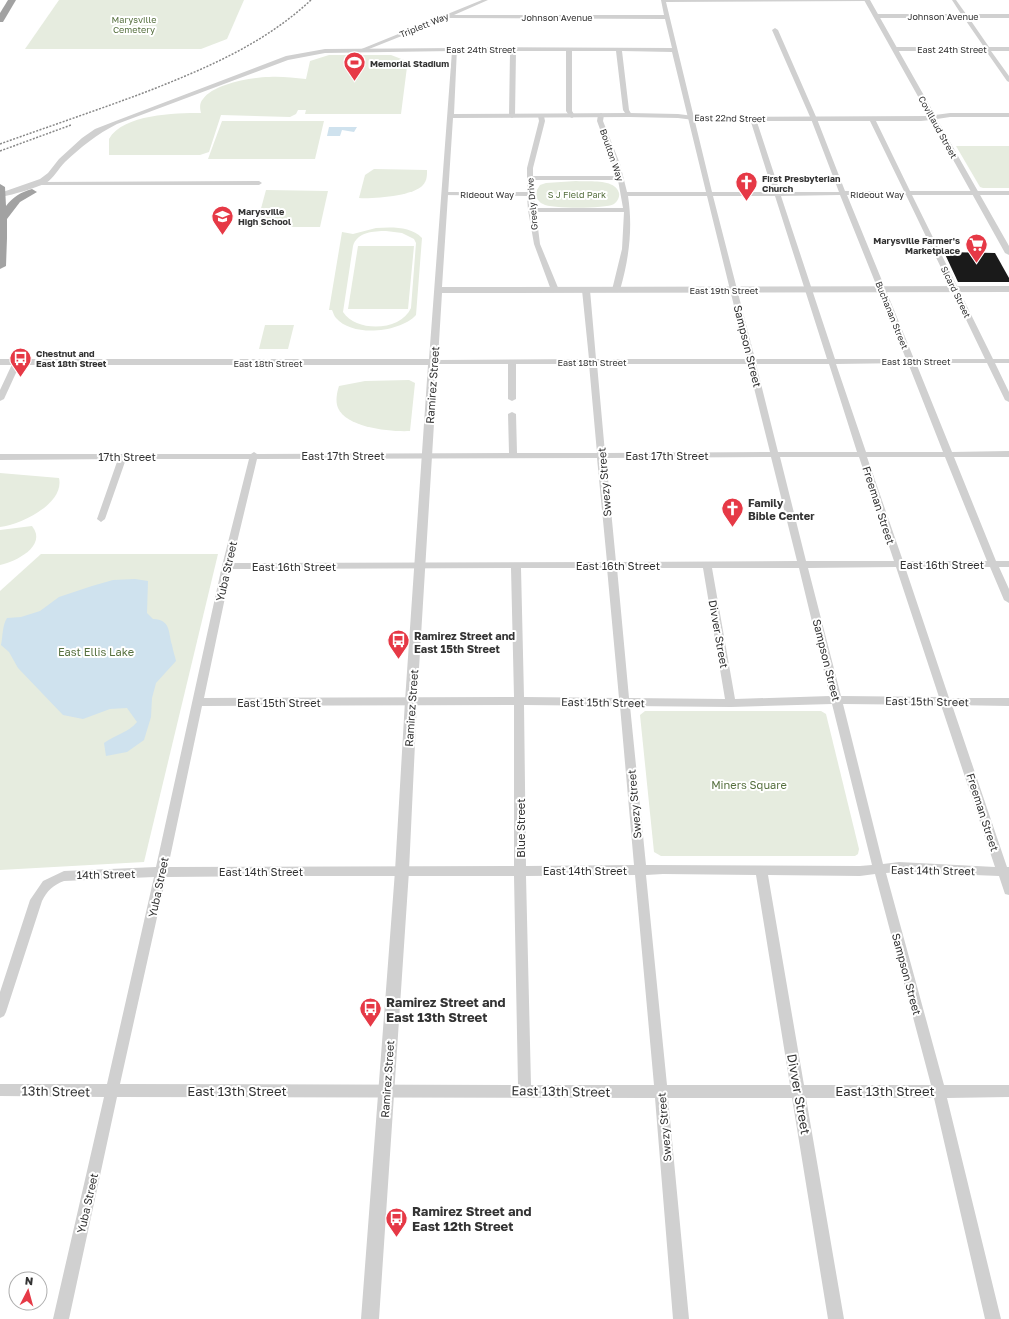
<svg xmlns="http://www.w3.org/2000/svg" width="1009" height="1319" font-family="'Golos Text',sans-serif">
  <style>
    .green { fill: #e6ecdf; fill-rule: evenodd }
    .water { fill: #cfe2ee }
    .building { fill: #1a1a1a }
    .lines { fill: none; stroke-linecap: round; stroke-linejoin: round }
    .minor { fill: #d0d0d0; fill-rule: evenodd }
    .tertiary { fill: #d0d0d0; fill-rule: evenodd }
    .trunk { fill: #a2a2a2; fill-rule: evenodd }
    .rail { stroke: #888; stroke-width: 1.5; stroke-dasharray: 2 1.5; stroke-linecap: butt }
    .labels { text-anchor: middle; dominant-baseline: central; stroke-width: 4; stroke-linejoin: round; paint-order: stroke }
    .far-street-label { font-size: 9px; fill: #333; stroke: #fff }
    .far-park-label { font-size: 9px; fill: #56703f; stroke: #fff }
    .far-poi-label { font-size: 9px; font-weight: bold; fill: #333; stroke: #fff; text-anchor: start }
    .street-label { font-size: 11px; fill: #333; stroke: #fff }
    .poi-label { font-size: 11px; font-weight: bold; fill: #333; stroke: #fff; text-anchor: start }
    .park-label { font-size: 11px; fill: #56703f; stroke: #fff }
    .near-poi-label { font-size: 13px; font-weight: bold; fill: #333; stroke: #fff; text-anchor: start }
    .near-street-label { font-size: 13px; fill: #333; stroke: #fff }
  </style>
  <rect width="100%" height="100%" fill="#fff"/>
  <g class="green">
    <path d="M59 0H244L227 39 201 49H25Z"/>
    <path d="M329 55H391L404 60 403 67H407L401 114H305L306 110H298L296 114 290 117 221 115 209 152 200 155H109V139C123 114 175 113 201 113 200 109 199 103 203 99 213 84 252 77 269 77 281 76 293 78 306 79L310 61Z"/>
    <path d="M222 121H324L315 159H208Z"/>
    <path d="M956 146H1009V188H983L980 187Z"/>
    <path d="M374 169 427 170C427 176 427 180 423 185 414 196 373 199 359 198L365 175Z"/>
    <path d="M576 181C588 182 615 178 619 193 620 197 617 202 614 204 605 209 551 209 543 204 540 203 538 200 536 197L537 190 540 185 546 183Z"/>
    <path d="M266 190 328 191 320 227H256Z"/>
    <path d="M376 228C391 227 411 226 422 238L416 315C401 332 353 338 336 318 334 316 333 312 332 310H329L342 232 353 234ZM386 231 402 233 414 239 416 243 411 308C401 331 357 333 343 312L353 246C357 232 374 231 386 231Z"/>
    <path d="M358 246H414L408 309H348Z"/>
    <path d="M265 325H294L288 349H259Z"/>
    <path d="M409 380 415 383 410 431C391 432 347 428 338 408 335 401 337 392 339 386L365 381Z"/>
    <path d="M0 473 59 478C65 503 21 525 0 527Z"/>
    <path d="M32 526C48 546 15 562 0 565V530Z"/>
    <path d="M41 554H218L144 862 0 870V591Z"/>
    <path d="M645 711H821L826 714 859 849 858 854 855 856H661L654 852 640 715Z"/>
  </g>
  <g class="water">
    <path d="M329 127H357L354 132 342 130 340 136H327Z"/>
    <path d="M135 579 148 581 147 613 153 619C171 620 168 631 172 645 173 651 175 656 176 661L156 683 152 698 151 717 144 740 127 752 106 756 104 743C115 735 129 732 137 722L127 708 110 709 83 719 63 715 18 668 9 652 1 645C3 636 2 626 7 618L21 617 40 611 59 597 92 586 113 580Z"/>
  </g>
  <path class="building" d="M944 252 995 253 1009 278V282H958Z"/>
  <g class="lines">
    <g class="minor">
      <path d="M482 0H488L454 15H664L661 0H869L867 1 666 2 712 192H773L750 119 753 117 756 119 780 192H839L811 119 772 30 775 28 778 30 817 119 845 191H904L869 119 872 117 875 119 910 191H1009V195H912L993 359H1009V363H995L1009 392V402L1005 400 987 363H916L952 452 1009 451V457H954L996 561H1009V567H999L1009 589V603L1004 600 990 567H905L949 698H1009V706L952 705 1007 867H1009V895L1005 894 999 876 899 872 886 873 944 1085H1009V1097L947 1098 1001 1319H985L934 1098H806L844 1319H828L792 1098H668L689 1319H673L655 1098 117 1097 69 1319H53L104 1097 0 1096V1084H107L154 877 64 881C53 885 47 891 42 901L6 1012 4 1016 0 1018V992L30 900 43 881 64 871 156 867 222 566 249 459H126L105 519 101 522 97 519 118 459 0 460V454H251L254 452 257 454 509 453 508 414 512 412 516 414 517 453H597L589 364H516V399L512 401 508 399V364H433L429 362 433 360 589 359 582 290 586 288 590 290 596 359H747L707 196H628C633 228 629 259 620 290L616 292 612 290 622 249 624 212H536L540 244 559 290 555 292 551 290 534 244 528 210 527 196 442 195V193L444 192H527V168L539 121 538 116 541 114 544 116 545 121 533 168V176H617L597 121 598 115 601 113 604 115 603 121 620 164 627 192H706L672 52 622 51 629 110 632 115 629 117 627 116 623 110 616 51H572V111L575 116 572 118 570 117 566 111V51H516L515 116 512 118 509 116 510 51H455L452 49 455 47 672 48 665 19 447 18 364 51 359 50ZM533 180H618L623 208H535ZM840 195 906 359H835L781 196ZM847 195H906L985 359H914ZM713 196H775L827 359H755ZM908 363 943 452H866L836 364ZM597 364H748L770 452 605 453ZM756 364H829L857 452H778ZM771 457 797 561 616 562 606 458ZM780 457H859L894 561H806ZM867 457H945L987 561H903ZM597 458 607 562 232 563 257 459ZM896 567 939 697 841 696 808 568ZM511 568 514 697 204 698 231 569ZM521 568H607L619 698 524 697ZM617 568H703L725 699 629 698ZM712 568H799L830 696 735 699ZM832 704 872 865 860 866 646 865 630 706 731 707ZM843 704 941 705 995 867 899 862 883 864ZM514 705V866L168 867 202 706ZM524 705 620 706 634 865 526 866ZM663 874 756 875 790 1085H667L646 875ZM875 874 931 1085H804L768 875 860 876ZM635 875 654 1085H531L526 876ZM280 876H514L518 1085 120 1084 166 877Z"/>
      <path d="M952 0H956L966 14H1009V18H969L989 47H1009V51H991L1009 76V82L1007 81 986 51H895L892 49 895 47H984L964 18H877L874 16 877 14H961Z"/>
      <path d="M37 182 259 181 262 183 259 185H35L34 184Z"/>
      <path d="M14 360H17L21 362 4 399 0 401V390Z"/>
    </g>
    <path class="tertiary" d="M864 0H870L935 115 950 113H1009V117H950L937 119 1009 246V255L1005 253 931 120 921 121H702L678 118 629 117 453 118 442 287 1009 286V292L442 293 417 701 409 871 379 1319H361L395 871 405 701 428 365H0V359H429L452 51 325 53 288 60 117 124C97 134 81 147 65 162 58 169 54 178 46 183 33 189 15 194 1 197L0 193 40 179 48 173 59 159 82 138 95 129 113 122 286 56 325 49 457 48 454 114 629 113 678 114 702 117 929 116Z"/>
    <g class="trunk">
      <path d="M8 0H16L3 22H0V13Z"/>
      <path d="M0 184 5 187 6 206C13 197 21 192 32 189L37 192 20 202 7 219V238L6 266 0 269Z"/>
    </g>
    <g class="rail">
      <path d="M0 144C50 126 101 109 151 90 209 67 265 43 311 0"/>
      <path d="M0 151 71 125"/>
    </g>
  </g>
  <defs>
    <symbol id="stadium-pin" viewBox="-11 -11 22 30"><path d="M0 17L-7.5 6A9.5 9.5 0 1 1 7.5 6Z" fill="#e63946" stroke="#fff"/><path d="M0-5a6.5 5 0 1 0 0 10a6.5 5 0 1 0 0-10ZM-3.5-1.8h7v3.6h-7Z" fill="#fff"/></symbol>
    <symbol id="church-pin" viewBox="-11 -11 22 30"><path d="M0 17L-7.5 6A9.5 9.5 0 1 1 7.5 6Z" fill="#e63946" stroke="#fff"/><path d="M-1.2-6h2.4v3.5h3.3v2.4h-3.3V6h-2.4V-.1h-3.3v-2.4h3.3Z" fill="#fff"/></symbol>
    <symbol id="school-pin" viewBox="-11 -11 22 30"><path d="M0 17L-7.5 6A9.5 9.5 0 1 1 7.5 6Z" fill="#e63946" stroke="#fff"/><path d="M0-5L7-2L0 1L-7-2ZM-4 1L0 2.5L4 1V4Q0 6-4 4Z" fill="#fff"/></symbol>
    <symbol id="supermarket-pin" viewBox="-11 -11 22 30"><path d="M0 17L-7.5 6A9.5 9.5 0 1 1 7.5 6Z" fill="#e63946" stroke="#fff"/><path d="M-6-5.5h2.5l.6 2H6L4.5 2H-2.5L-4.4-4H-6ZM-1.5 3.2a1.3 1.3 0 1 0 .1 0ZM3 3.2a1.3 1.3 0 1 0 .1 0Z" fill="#fff"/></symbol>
    <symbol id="bus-pin" viewBox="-11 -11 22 30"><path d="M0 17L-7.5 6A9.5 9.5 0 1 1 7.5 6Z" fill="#e63946" stroke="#fff"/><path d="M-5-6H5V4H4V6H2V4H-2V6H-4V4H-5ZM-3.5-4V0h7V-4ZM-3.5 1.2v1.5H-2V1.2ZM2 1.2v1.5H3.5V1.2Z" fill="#fff"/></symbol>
  </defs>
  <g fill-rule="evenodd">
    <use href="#stadium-pin" x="342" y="50" width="25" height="34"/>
    <use href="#church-pin" x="734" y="170" width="25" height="34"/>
    <use href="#school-pin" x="210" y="204" width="25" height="34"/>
    <use href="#supermarket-pin" x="964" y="232" width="25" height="34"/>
    <use href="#bus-pin" x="8" y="346" width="25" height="34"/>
    <use href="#church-pin" x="720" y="496" width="25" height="34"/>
    <use href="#bus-pin" x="386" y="628" width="25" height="34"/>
    <use href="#bus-pin" x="358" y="996" width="25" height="34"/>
    <use href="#bus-pin" x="384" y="1206" width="25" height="34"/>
  </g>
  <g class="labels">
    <g class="far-street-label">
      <text x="943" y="16">Johnson Avenue</text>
      <text x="557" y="17">Johnson Avenue</text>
      <text transform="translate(424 25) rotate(-22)">Triplett Way</text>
      <text x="481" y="49">East 24th Street</text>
      <text x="952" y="49">East 24th Street</text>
      <text transform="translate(730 118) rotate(1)">East 22nd Street</text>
      <text transform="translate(938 127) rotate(61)">Covillaud Street</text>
      <text transform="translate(612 155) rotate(71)">Boulton Way</text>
      <text x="487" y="194">Rideout Way</text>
      <text x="877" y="194">Rideout Way</text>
      <text transform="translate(532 204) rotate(-95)">Greely Drive</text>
      <text x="724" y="290">East 19th Street</text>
      <text transform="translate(956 292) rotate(64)">Sicard Street</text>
      <text transform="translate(892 315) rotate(68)">Buchanan Street</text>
      <text x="916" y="361">East 18th Street</text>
      <text x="592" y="362">East 18th Street</text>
      <text x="268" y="363">East 18th Street</text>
    </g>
    <g class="far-park-label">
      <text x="134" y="19">Marysville<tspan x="134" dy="10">Cemetery</tspan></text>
      <text x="577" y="194">S J Field Park</text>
    </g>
    <g class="far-poi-label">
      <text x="370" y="63">Memorial Stadium</text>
      <text x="762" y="178">First Presbyterian<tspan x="762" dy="10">Church</tspan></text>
      <text x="238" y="211">Marysville<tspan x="238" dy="10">High School</tspan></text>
      <text x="960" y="240" text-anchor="end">Marysville Farmer's<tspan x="960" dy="10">Marketplace</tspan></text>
      <text x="36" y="353">Chestnut and<tspan x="36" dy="10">East 18th Street</tspan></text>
    </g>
    <g class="street-label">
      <text transform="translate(748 346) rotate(76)">Sampson Street</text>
      <text transform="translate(432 385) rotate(-86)">Ramirez Street</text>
      <text x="343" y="455">East 17th Street</text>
      <text x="667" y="455">East 17th Street</text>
      <text x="127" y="456">17th Street</text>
      <text transform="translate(604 482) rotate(-95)">Swezy Street</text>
      <text transform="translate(879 505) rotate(72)">Freeman Street</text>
      <text x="942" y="564">East 16th Street</text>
      <text x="618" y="565">East 16th Street</text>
      <text x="294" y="566">East 16th Street</text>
      <text transform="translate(226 571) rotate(-77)">Yuba Street</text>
      <text transform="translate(719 634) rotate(80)">Divver Street</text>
      <text transform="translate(827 660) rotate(76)">Sampson Street</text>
      <text transform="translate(927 701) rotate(1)">East 15th Street</text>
      <text x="279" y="702">East 15th Street</text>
      <text transform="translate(603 702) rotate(1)">East 15th Street</text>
      <text transform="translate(411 708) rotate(-86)">Ramirez Street</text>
      <text transform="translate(634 804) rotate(-95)">Swezy Street</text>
      <text transform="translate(983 812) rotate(72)">Freeman Street</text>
      <text transform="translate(520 828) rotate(-90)">Blue Street</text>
      <text x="585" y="870">East 14th Street</text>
      <text transform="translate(933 870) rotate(1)">East 14th Street</text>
      <text x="261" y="871">East 14th Street</text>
      <text transform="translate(106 874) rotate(-1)">14th Street</text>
      <text transform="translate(158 887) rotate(-78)">Yuba Street</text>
      <text transform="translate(907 974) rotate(75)">Sampson Street</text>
      <text transform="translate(387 1079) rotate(-86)">Ramirez Street</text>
      <text transform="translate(664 1127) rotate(-95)">Swezy Street</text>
      <text transform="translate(87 1203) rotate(-77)">Yuba Street</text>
    </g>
    <g class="poi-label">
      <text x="748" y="502">Family<tspan x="748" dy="13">Bible Center</tspan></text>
      <text x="414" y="635">Ramirez Street and<tspan x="414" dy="13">East 15th Street</tspan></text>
    </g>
    <g class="park-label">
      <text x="96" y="651">East Ellis Lake</text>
      <text x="749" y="784">Miners Square</text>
    </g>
    <g class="near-poi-label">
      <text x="386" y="1002">Ramirez Street and<tspan x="386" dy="15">East 13th Street</tspan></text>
      <text x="412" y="1211">Ramirez Street and<tspan x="412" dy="15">East 12th Street</tspan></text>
    </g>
    <g class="near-street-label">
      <text transform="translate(56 1091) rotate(1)">13th Street</text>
      <text x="237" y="1091">East 13th Street</text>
      <text transform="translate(561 1091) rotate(1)">East 13th Street</text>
      <text x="885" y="1091">East 13th Street</text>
      <text transform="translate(799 1094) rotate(80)">Divver Street</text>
    </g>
  </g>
  <g transform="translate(28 1291) rotate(6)"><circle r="19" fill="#ffffff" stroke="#adadad"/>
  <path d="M0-3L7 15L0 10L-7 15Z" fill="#e63946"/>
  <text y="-6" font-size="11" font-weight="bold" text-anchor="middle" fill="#333333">N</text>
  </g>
</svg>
